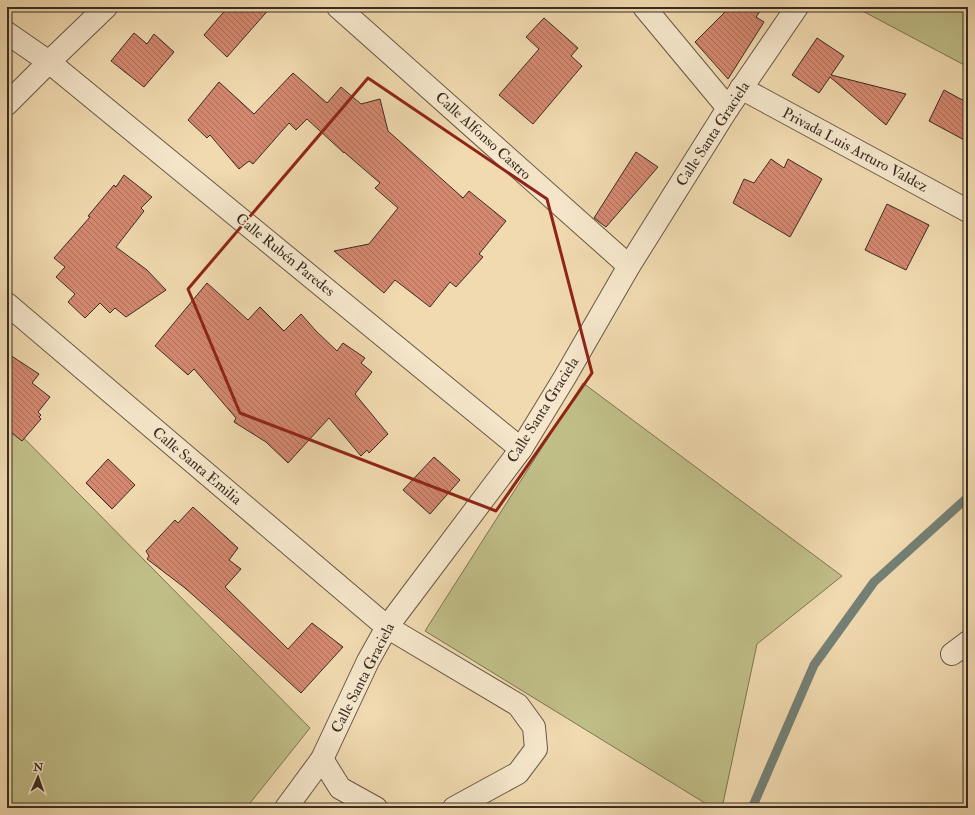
<svg xmlns="http://www.w3.org/2000/svg" width="975" height="815" font-family="'IM FELL Double Pica',serif">
  <style>
    .green { fill: #c0be87; stroke: #7c7555 }
    .lines { fill: none; stroke-linecap: round; stroke-linejoin: round }
    .stream { stroke: #748176; stroke-width: 9 }
    .building { fill: url(#building-back-hatch); stroke: #392c23 }
    .minor-casing { stroke: #675846; stroke-width: 24 }
    .minor { stroke: #f6e7cc; stroke-width: 22 }
    .marked { fill: none; stroke: #8f2418; stroke-width: 3; stroke-linejoin: round }
    .labels { text-anchor: middle; dominant-baseline: central; stroke-width: 3; stroke-linejoin: round; paint-order: stroke }
    .street-label { font-size: 15px; fill: #392c23; stroke: #f6e7cc }
  </style>
  <defs>
    <pattern id="building-back-hatch" width="6" height="6" patternUnits="userSpaceOnUse"><rect width="6" height="6" fill="#d48870"/><path d="M-1 5l2 2M0 0l6 6M5-1l2 2" fill="none" stroke="#ad6f5c"/></pattern>
  </defs>
  <rect width="100%" height="100%" fill="#f1dab0"/>
  <filter id="stains"><feTurbulence type="fractalNoise" baseFrequency=".005" numOctaves="4"/><feColorMatrix values="0 0 0 0 .2 0 0 0 0 .09 0 0 0 0 .02 0 0 0 .5 -.17"/></filter>
  <radialGradient id="worn" r=".72"><stop offset=".6" stop-color="#630" stop-opacity="0"/><stop offset="1" stop-color="#630" stop-opacity=".3"/></radialGradient>
  <g class="green">
    <path d="M855 7H968V67Z"/>
    <path d="M583 383 842 576 757 644 722 808H713L425 631Z"/>
    <path d="M7 421 310 728 246 808H7Z"/>
  </g>
  <g class="lines">
    <path class="stream" d="M752 808 814 665 874 582 968 497"/>
  </g>
  <g class="building">
    <path d="M228 7H271L227 57 204 35Z"/>
    <path d="M730 7H763L756 17 764 22 728 79 695 42Z"/>
    <path d="M544 18 578 48 571 56 582 66 533 124 499 95 539 49 526 37Z"/>
    <path d="M134 33 147 44 154 34 174 52 144 87 111 61Z"/>
    <path d="M817 38 844 56 831 75 906 94 886 125 830 77 819 93 792 75Z"/>
    <path d="M293 73 327 103 341 87 361 104 380 99 388 131 463 198 469 191 506 221 479 254 483 257 456 287 450 282 430 307 395 280 384 293 334 251 369 244 398 208 375 188 380 183 344 152V153L307 119 296 130 289 123 253 164 249 161 239 169 210 135 207 138 188 120 219 82 254 114Z"/>
    <path d="M944 90 968 103V142L929 121Z"/>
    <path d="M636 152 658 167 606 227 594 218Z"/>
    <path d="M771 159 784 168 788 159 822 179 790 237 733 203 744 179 754 183Z"/>
    <path d="M124 175 152 197 141 208 144 211 116 247 147 270 166 290 126 317 115 308 110 313 100 303 85 318 68 302 75 294 56 277 65 267 54 258 90 217 88 216 114 185 116 187Z"/>
    <path d="M887 204 929 225 906 270 865 250Z"/>
    <path d="M207 283 248 320 260 307 284 331 301 314 316 331 337 351 343 343 365 358 361 363 372 372 355 394 388 434 369 453 367 450 361 456 329 418 288 463 266 442 234 422 236 418 194 369 188 375 155 346Z"/>
    <path d="M7 353 39 374 32 383 50 397 38 412 41 415 39 417 41 419 22 441 7 429Z"/>
    <path d="M434 457 460 480 430 514 403 490Z"/>
    <path d="M108 459 135 485 112 509 86 483Z"/>
    <path d="M193 507 238 548 229 560 241 569 225 587 288 649 312 623 343 647 301 693 219 618 185 588 147 559 149 556 146 551 175 520 178 523Z"/>
  </g>
  <g class="lines">
    <defs>
      <g id="minor">
        <path d="M338 7 629 266"/>
        <path d="M644 7 728 108"/>
        <path d="M7 33 49 62 521 449"/>
        <path d="M741 88 968 211"/>
        <path d="M7 104 49 62 106 7"/>
        <path d="M7 304 387 627 518 705 534 727 536 749 518 773 454 808"/>
        <path d="M952 654 968 642"/>
        <path d="M322 759 340 788 376 808"/>
        <path d="M286 808 322 759 368 661 387 627 521 449 565 377 629 266 728 108 797 7"/>
      </g>
    </defs>
    <use href="#minor" class="minor-casing"/>
    <use href="#minor" class="minor"/>
  </g>
  <path class="marked" d="M368 78 547 199 592 373 496 511 240 413 188 289Z"/>
  <g class="labels">
    <g class="street-label">
      <text transform="translate(713 134) rotate(-57)">Calle Santa Graciela</text>
      <text transform="translate(483 136) rotate(42)">Calle Alfonso Castro</text>
      <text transform="translate(855 150) rotate(28)">Privada Luis Arturo Valdez</text>
      <text transform="translate(285 255) rotate(39)">Calle Rubén Paredes</text>
      <text transform="translate(543 410) rotate(-58)">Calle Santa Graciela</text>
      <text transform="translate(197 466) rotate(40)">Calle Santa Emilia</text>
      <text transform="translate(363 678) rotate(-63)">Calle Santa Graciela</text>
    </g>
  </g>
  <rect width="975" height="815" fill="none" stroke="#f1dab0" stroke-width="24"/>
  <rect x="8" y="8" width="959" height="799" fill="none" stroke="#392c23" stroke-width="2"/>
  <rect x="12" y="12" width="951" height="791" fill="none" stroke="#392c23"/>
  <g transform="translate(38 777) rotate(2)" stroke="#f6e7cc" stroke-width="3" paint-order="stroke">
  <path d="M0-3L7 15L0 10L-7 15Z" fill="#392c23"/>
  <text y="-6" font-size="11" font-weight="bold" text-anchor="middle" fill="#392c23">N</text>
  </g>
  <rect width="100%" height="100%" filter="url(#stains)"/>
  <rect width="100%" height="100%" fill="url(#worn)"/>
</svg>
